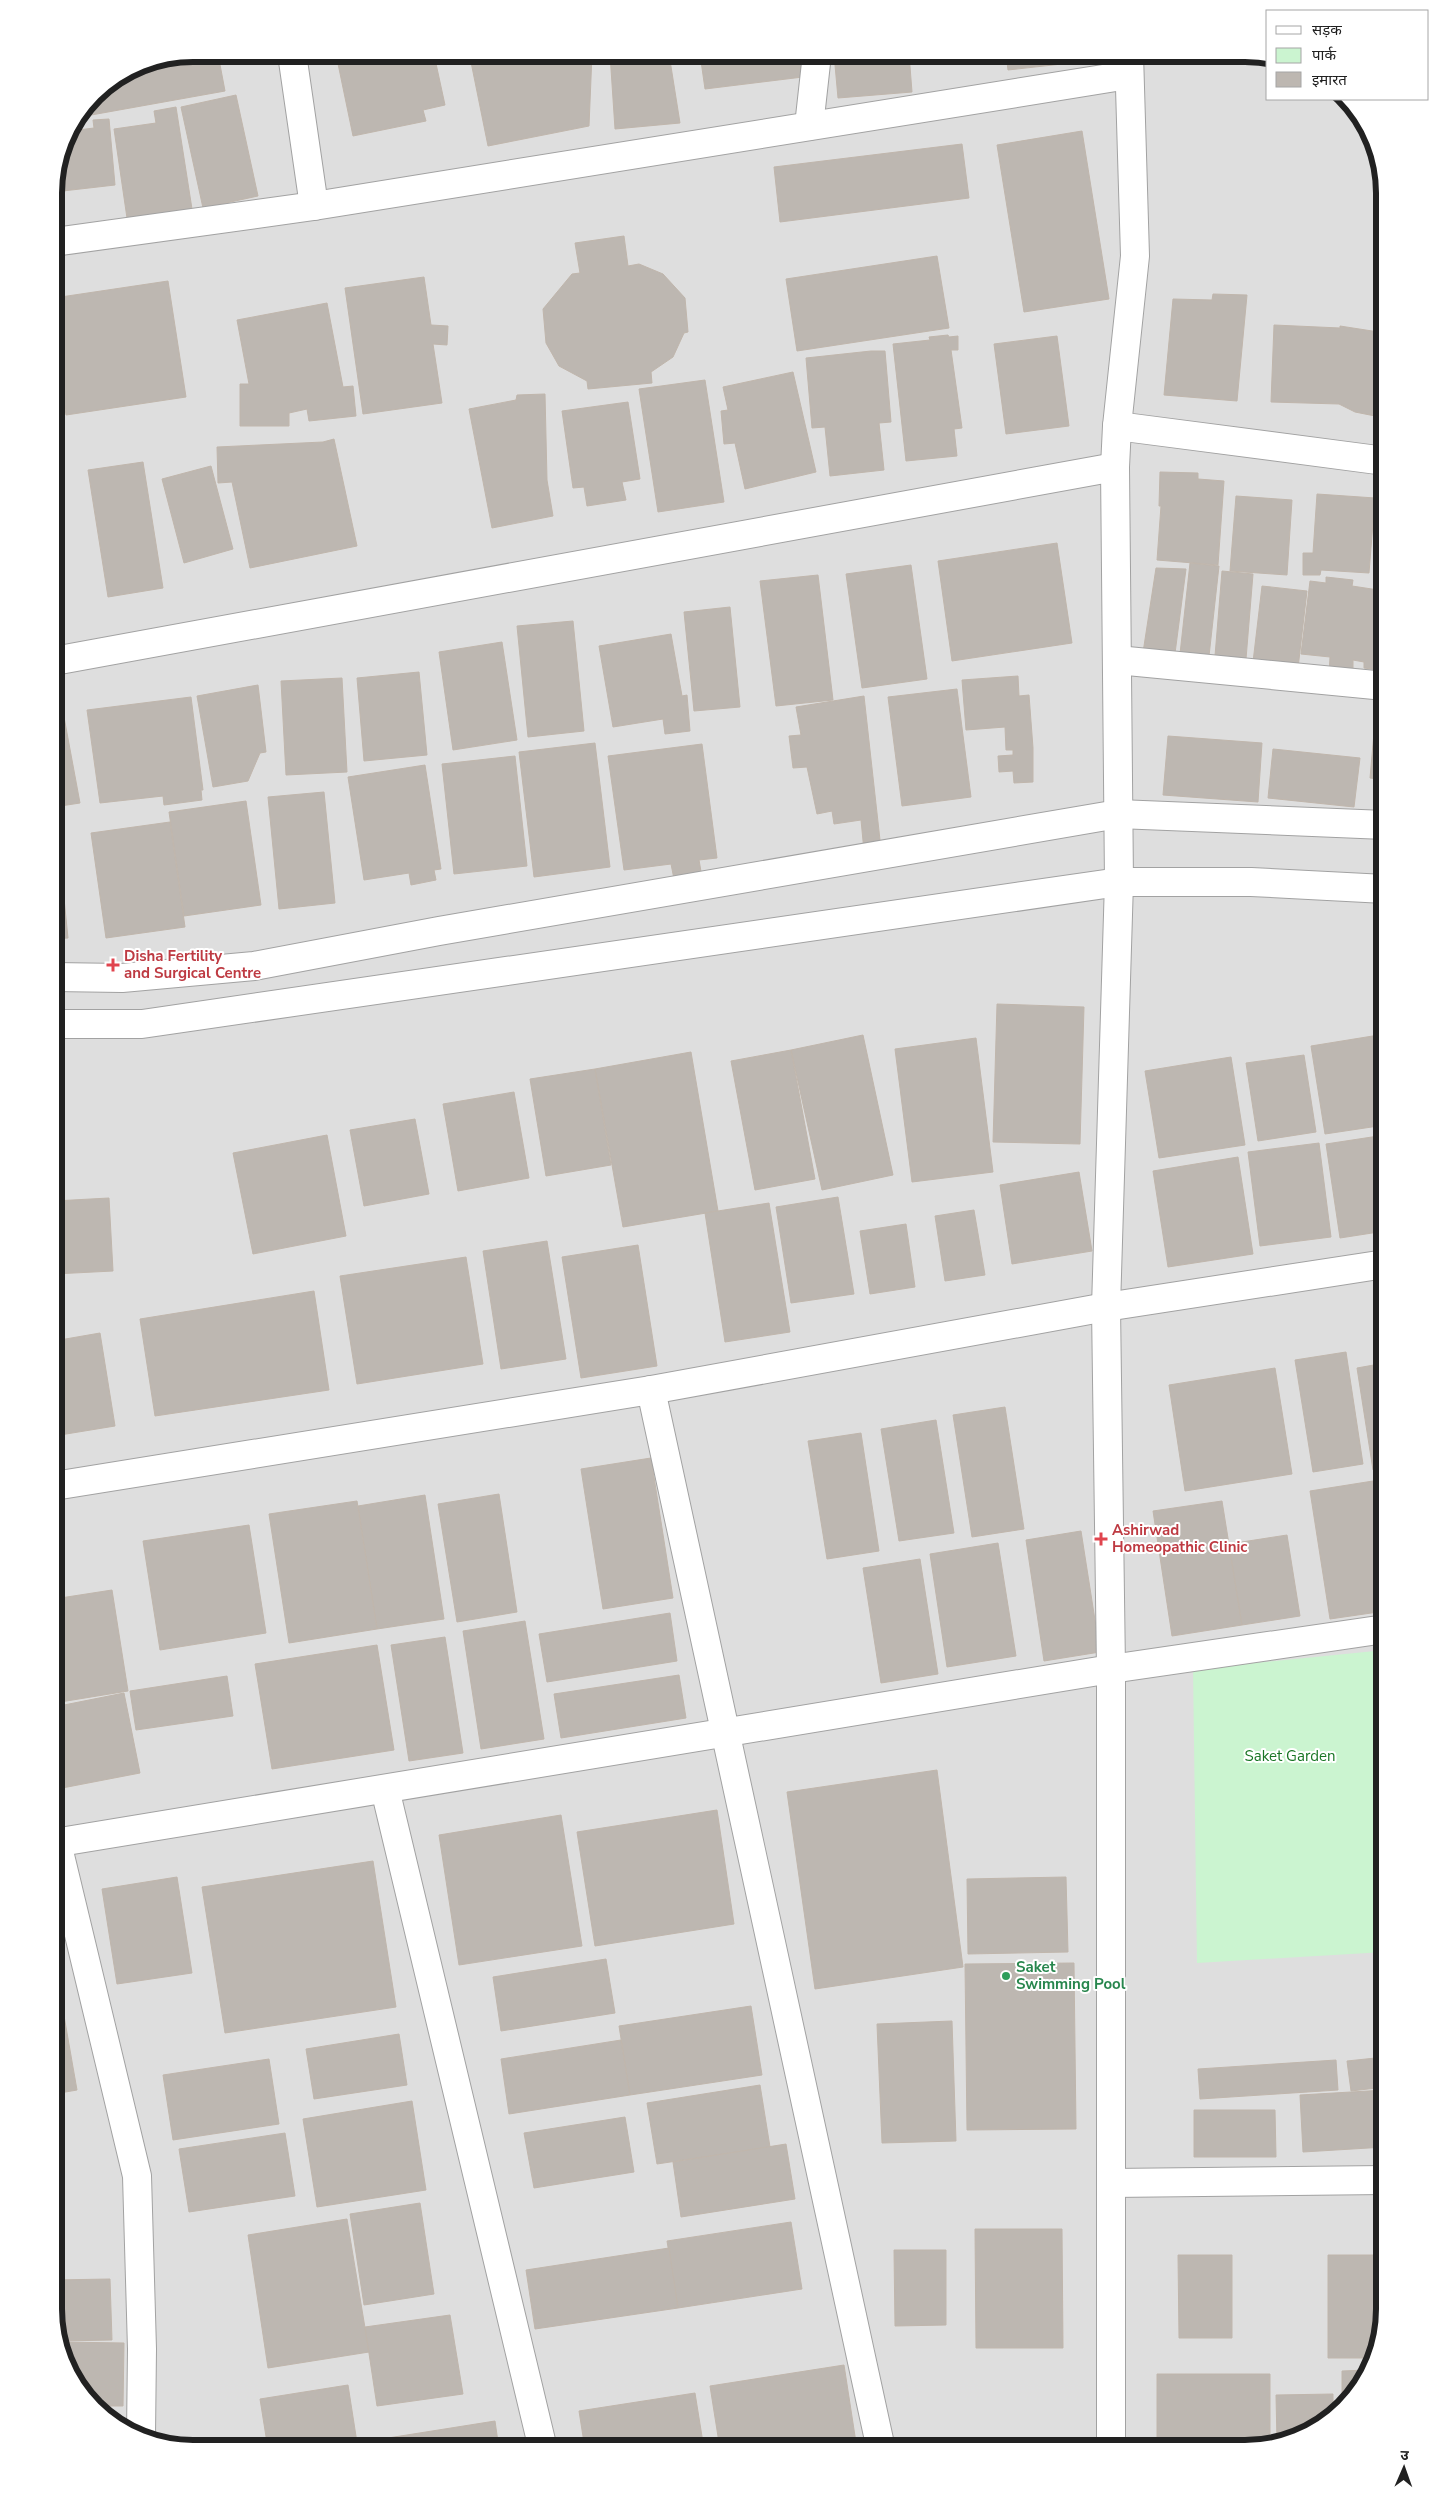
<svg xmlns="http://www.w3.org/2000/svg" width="1439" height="2503" font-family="'Nunito Sans','Noto Sans Devanagari',sans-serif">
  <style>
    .residential { fill: #dedede }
    .park { fill: #cbf4d0 }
    .building { fill: #bdb7b1; stroke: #c0b6ac }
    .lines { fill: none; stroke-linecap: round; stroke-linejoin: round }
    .minor-casing { stroke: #a2a2a2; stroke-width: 30 }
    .minor { stroke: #fff; stroke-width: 28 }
    .health-dot { fill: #e0444e; stroke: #fff; stroke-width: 2 }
    .leisure-dot { fill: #2e9e5b; stroke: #fff; stroke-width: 2 }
    .labels { text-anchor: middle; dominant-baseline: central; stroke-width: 4; stroke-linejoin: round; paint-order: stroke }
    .health-label { font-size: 15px; font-weight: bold; fill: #be3a42; stroke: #fff; text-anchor: start }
    .park-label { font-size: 15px; fill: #187524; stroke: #fff }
    .leisure-label { font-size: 15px; font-weight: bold; fill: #27864d; stroke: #fff; text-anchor: start }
    .rim { fill: none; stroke: #212121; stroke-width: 6 }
  </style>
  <rect width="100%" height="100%" fill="#f0eee8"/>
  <path class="residential" d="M194 54H1255L1268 59V99H1342L1371 132 1385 194V2309L1362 2387 1307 2435 1245 2449H185L116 2425 68 2371 54 2309V185L65 140 95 95 141 64Z"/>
  <path class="park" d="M1385 1650V1952L1197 1963 1193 1669Z"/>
  <g class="building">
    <path d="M194 54H218L225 91 80 117 95 95 141 64Z"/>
    <path d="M336 54H452V56L435 59 445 105 423 110 426 121 353 136Z"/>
    <path d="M511 54H592L589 126 488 146 471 62Z"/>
    <path d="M610 54H669L680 123 615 129Z"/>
    <path d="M700 54H808L811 76 705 89Z"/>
    <path d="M834 54H909L912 92 838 98Z"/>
    <path d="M1006 54H1097L1098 60 1008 70Z"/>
    <path d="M236 95 258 196 203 208 181 107Z"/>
    <path d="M176 107 192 209 127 218 114 129 156 123 154 111Z"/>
    <path d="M109 119 115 185 54 192 65 140 70 131 94 128 93 120Z"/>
    <path d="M1082 131 1109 299 1024 312 997 145Z"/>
    <path d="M962 144 969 198 780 222 774 167Z"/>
    <path d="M624 236 628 266 639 264 663 274 685 298 688 332 684 333 673 357 651 372 652 383 588 389 587 381 559 366 546 343 543 309 572 274 580 273 575 243Z"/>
    <path d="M937 256 949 328 797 351 786 279Z"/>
    <path d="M424 277 431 325 448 326 447 345 433 344 442 403 363 414 345 288Z"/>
    <path d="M168 281 186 397 66 415 54 336V298Z"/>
    <path d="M1213 294 1247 295 1237 401 1164 395 1173 299 1212 300Z"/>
    <path d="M327 303 343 387 353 386 356 416 309 421 307 409 289 413V426H240V384H249L237 320Z"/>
    <path d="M1274 325 1340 328V326L1385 333V418L1355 412 1339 404 1271 402Z"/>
    <path d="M948 335 949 337 958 336V350H951L962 428 954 429 957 456 906 461 893 344 930 340 929 337Z"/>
    <path d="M1057 336 1069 426 1006 434 994 344Z"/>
    <path d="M871 351H885L891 422 879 423 884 470 830 476 825 427 812 428 806 358Z"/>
    <path d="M793 372 816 472 745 489 735 443 724 444 721 411 728 410 723 387Z"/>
    <path d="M705 380 724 502 658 512 639 389Z"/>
    <path d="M545 394 547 480 553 516 492 528 469 409 516 400 517 395Z"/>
    <path d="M628 402 640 479 622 482 626 500 587 506 584 487 573 488 562 411Z"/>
    <path d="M334 439 357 546 250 568 232 482 218 483 217 447 323 442Z"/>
    <path d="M143 462 163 588 108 597 88 470Z"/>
    <path d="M211 466 233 549 184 563 162 479Z"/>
    <path d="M1160 472 1198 473V479L1224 481 1218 565 1157 560 1161 506H1159Z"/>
    <path d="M1317 494 1375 498 1369 573 1321 570 1320 575H1303V553H1313Z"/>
    <path d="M1236 496 1292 500 1287 575 1230 571Z"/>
    <path d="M1383 502H1385V573H1380Z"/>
    <path d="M1057 543 1072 643 952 661 938 561Z"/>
    <path d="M1190 563 1219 566 1208 665 1179 663Z"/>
    <path d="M911 565 927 679 862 688 846 574Z"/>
    <path d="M1156 568 1186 569 1174 661 1142 659Z"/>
    <path d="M1222 571 1253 574 1245 671 1214 668Z"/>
    <path d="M818 575 833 700 776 706 760 581Z"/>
    <path d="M1326 577 1353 580 1352 586 1385 591V671L1364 668V662L1353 660V676L1329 675 1330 657 1301 654 1310 581 1326 583Z"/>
    <path d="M1262 586 1307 591 1298 668 1253 662Z"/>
    <path d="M730 607 740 707 694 711 684 612Z"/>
    <path d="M573 621 584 731 528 737 517 626Z"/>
    <path d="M671 634 682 696 687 695 690 731 665 734 663 719 613 727 599 646Z"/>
    <path d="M502 642 517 740 453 750 439 652Z"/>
    <path d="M419 672 427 755 364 761 357 678Z"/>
    <path d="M1018 676 1019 696 1029 695 1033 748V782L1014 783 1013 771 999 772 998 756 1013 755V750H1006L1005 727 966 730 962 680Z"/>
    <path d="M342 678 347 772 286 775 281 681Z"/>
    <path d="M258 685 266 752 260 753 248 781 213 787 197 696Z"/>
    <path d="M957 689 971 797 902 806 888 697Z"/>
    <path d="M59 690 80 803 54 807V691Z"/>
    <path d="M864 696 881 849 864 851 861 820 834 824 832 811 817 814 807 767 793 768 789 736 801 735 796 707Z"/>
    <path d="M191 697 203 790H201L202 800 164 805 163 796 100 803 87 710Z"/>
    <path d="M1374 733 1385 734V803L1377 802V779L1370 778Z"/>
    <path d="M1168 736 1262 743 1258 802 1163 795Z"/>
    <path d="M595 743 610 867 534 877 519 752Z"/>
    <path d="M702 744 717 858 699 860 703 883 676 889 671 864 624 870 608 756Z"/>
    <path d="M1273 749 1360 758 1354 807 1268 798Z"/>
    <path d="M515 756 527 866 454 874 442 764Z"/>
    <path d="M425 765 441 869 434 870 436 880 411 885 409 873 364 880 348 777Z"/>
    <path d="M324 792 335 903 279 909 268 797Z"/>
    <path d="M246 801 261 905 184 916 169 812Z"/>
    <path d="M170 822 185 927 106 938 91 833Z"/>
    <path d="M57 829 68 938 54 939V830Z"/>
    <path d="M997 1004 1084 1007 1080 1144 993 1142Z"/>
    <path d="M1385 1034V1125L1325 1134 1311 1046Z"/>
    <path d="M863 1035 893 1175 822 1190 791 1050Z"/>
    <path d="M976 1038 993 1172 912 1182 895 1049Z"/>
    <path d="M791 1050 815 1179 755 1190 731 1061Z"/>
    <path d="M691 1052 718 1211 623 1227 595 1069Z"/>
    <path d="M1304 1055 1316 1132 1258 1141 1246 1063Z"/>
    <path d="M1231 1057 1245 1145 1159 1158 1145 1071Z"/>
    <path d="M595 1069 611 1165 546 1176 530 1079Z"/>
    <path d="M514 1092 529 1178 458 1191 443 1104Z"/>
    <path d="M415 1119 429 1194 364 1206 350 1130Z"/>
    <path d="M327 1135 346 1236 253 1254 233 1153Z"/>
    <path d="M1385 1135V1231L1340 1238 1326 1144Z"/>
    <path d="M1319 1143 1331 1237 1260 1246 1248 1152Z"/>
    <path d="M1238 1157 1253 1254 1168 1267 1153 1171Z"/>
    <path d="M1079 1172 1092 1251 1012 1264 1000 1185Z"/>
    <path d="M838 1197 854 1294 791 1303 776 1207Z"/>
    <path d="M109 1198 113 1271 54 1274V1201Z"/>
    <path d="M769 1203 790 1332 725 1342 705 1213Z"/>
    <path d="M974 1210 985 1275 945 1281 935 1216Z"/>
    <path d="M906 1224 915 1287 870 1294 860 1231Z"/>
    <path d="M547 1241 566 1359 501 1369 483 1251Z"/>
    <path d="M638 1245 657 1366 581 1378 562 1257Z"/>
    <path d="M466 1257 483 1364 357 1384 340 1276Z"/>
    <path d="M314 1291 329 1390 155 1416 140 1319Z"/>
    <path d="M100 1333 115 1426 60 1435 54 1395V1341Z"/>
    <path d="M1346 1352 1363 1464 1313 1472 1295 1360Z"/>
    <path d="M1385 1363V1468L1373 1470 1357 1368Z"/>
    <path d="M1275 1368 1292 1474 1185 1491 1169 1385Z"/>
    <path d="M1005 1407 1024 1529 972 1537 953 1415Z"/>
    <path d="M936 1420 954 1533 899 1541 881 1429Z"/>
    <path d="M861 1433 879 1551 827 1559 808 1441Z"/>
    <path d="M651 1458 673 1598 603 1609 581 1469Z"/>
    <path d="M1373 1481 1385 1556V1611L1330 1619 1310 1491Z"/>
    <path d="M499 1494 517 1612 457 1622 438 1504Z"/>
    <path d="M425 1495 444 1619 377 1629 358 1506Z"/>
    <path d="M357 1501 377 1629 289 1643 269 1514Z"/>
    <path d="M1222 1501 1242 1625 1172 1636 1153 1511Z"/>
    <path d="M249 1525 266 1633 160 1650 143 1541Z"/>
    <path d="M1081 1531 1100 1652 1044 1661 1026 1540Z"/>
    <path d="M1287 1535 1300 1616 1242 1625 1229 1544Z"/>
    <path d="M998 1543 1016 1656 947 1667 930 1554Z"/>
    <path d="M920 1559 938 1674 881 1683 863 1568Z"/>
    <path d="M112 1590 128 1691 54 1703V1599Z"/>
    <path d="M670 1613 677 1661 547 1682 539 1634Z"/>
    <path d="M525 1621 544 1739 481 1749 463 1631Z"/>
    <path d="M445 1637 463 1753 409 1761 391 1645Z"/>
    <path d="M377 1645 394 1750 272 1769 255 1664Z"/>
    <path d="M679 1675 686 1718 561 1738 554 1694Z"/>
    <path d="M227 1676 233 1716 136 1730 130 1691Z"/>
    <path d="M124 1693 140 1773 57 1789 54 1773V1707Z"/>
    <path d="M937 1770 963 1967 815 1989 787 1792Z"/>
    <path d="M717 1810 734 1924 595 1946 577 1832Z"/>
    <path d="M561 1815 582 1946 459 1965 439 1835Z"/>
    <path d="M373 1861 396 2007 225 2033 202 1887Z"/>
    <path d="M177 1877 192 1973 117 1984 102 1889Z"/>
    <path d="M1066 1877 1068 1952 968 1954 967 1879Z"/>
    <path d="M606 1959 615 2013 501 2031 493 1977Z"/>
    <path d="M54 1963 61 1993 54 1995Z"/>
    <path d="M1074 1963 1076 2129 967 2130 965 1964Z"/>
    <path d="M751 2006 762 2075 630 2095 619 2026Z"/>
    <path d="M63 2010 77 2090 54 2094V2012Z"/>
    <path d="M952 2021 956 2141 882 2143 877 2024Z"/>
    <path d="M399 2034 407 2085 314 2099 306 2049Z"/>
    <path d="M621 2040 630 2095 509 2114 501 2059Z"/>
    <path d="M1385 2057V2087L1351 2091 1347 2061Z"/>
    <path d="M269 2059 279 2124 173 2140 163 2075Z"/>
    <path d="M1336 2060 1338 2090 1200 2099 1198 2069Z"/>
    <path d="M760 2085 770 2147 657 2164 647 2103Z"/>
    <path d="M1385 2090V2147L1303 2152 1300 2095Z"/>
    <path d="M412 2101 426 2190 317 2207 303 2119Z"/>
    <path d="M1194 2110H1275L1276 2157H1194Z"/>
    <path d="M625 2117 634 2172 534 2188 524 2133Z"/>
    <path d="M285 2133 295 2196 189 2212 179 2149Z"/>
    <path d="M786 2144 795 2199 681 2217 673 2162Z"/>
    <path d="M420 2203 434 2294 364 2305 350 2214Z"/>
    <path d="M347 2219 369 2352 268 2368 248 2235Z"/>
    <path d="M791 2222 802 2289 678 2308 667 2241Z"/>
    <path d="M975 2229H1062L1063 2348H976Z"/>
    <path d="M669 2248 678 2308 535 2329 526 2270Z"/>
    <path d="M894 2250H946V2325L895 2326Z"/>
    <path d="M1178 2255H1232V2338H1179Z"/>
    <path d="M1328 2255H1385V2309L1370 2358H1328Z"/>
    <path d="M110 2279 112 2340 61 2341 54 2309V2280Z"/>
    <path d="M450 2315 463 2394 377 2406 365 2327Z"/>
    <path d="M61 2342 124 2343 123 2406H99L68 2371Z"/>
    <path d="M844 2365 857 2449H720L710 2386Z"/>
    <path d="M1367 2370 1362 2387 1342 2404V2371Z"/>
    <path d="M1157 2374H1270V2443L1245 2449H1157Z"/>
    <path d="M348 2385 358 2449H268L260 2399Z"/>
    <path d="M695 2393 704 2449H585L579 2411Z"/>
    <path d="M1333 2394V2412L1307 2435 1277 2442 1276 2395Z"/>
    <path d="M495 2421 499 2449H389L388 2438Z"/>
    <path d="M176 2442H254V2449H185L176 2446Z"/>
  </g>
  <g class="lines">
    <defs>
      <g id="minor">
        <path d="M292 54 314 206"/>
        <path d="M809 126 817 54"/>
        <path d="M54 242 314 206 1128 75"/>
        <path d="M1117 426 1385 461"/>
        <path d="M1117 660 1385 686"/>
        <path d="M54 661 1115 467"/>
        <path d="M54 977 122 978 254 966 439 931 1118 814 1385 825"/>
        <path d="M54 1024H142L1119 882H1251L1385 889"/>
        <path d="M651 1390 881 2449"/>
        <path d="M54 1486 651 1390 1106 1307 1385 1264"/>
        <path d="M385 1789 543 2449"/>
        <path d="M54 1843 1111 1669 1385 1629"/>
        <path d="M57 1843 137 2176 142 2349 141 2434"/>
        <path d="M1111 2183 1385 2180"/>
        <path d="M1111 2449V1669L1106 1307 1119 882 1115 467 1117 426 1135 256 1129 54"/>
      </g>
    </defs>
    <use href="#minor" class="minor-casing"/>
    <use href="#minor" class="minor"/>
  </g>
  <g class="health-dot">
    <path d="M110.5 957.5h5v5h5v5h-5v5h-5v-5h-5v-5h5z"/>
    <path d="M1098.5 1531.5h5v5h5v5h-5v5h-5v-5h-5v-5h5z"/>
  </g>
  <circle class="leisure-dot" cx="1006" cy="1976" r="5"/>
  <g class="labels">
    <g class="health-label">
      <text x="124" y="956">Disha Fertility<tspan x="124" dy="17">and Surgical Centre</tspan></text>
      <text x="1112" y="1530">Ashirwad<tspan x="1112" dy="17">Homeopathic Clinic</tspan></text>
    </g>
    <g class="park-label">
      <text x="1290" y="1756">Saket Garden</text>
    </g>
    <g class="leisure-label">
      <text x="1016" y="1967">Saket<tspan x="1016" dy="17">Swimming Pool</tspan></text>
    </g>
  </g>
  <path d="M0 0H1439V2503H0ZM193 62H1245A131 131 0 0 1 1376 193V2309A131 131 0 0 1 1245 2440H193A131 131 0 0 1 62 2309V193A131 131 0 0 1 193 62Z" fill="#fff" fill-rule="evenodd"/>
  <path class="rim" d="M193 62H1245A131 131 0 0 1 1376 193V2309A131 131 0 0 1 1245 2440H193A131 131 0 0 1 62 2309V193A131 131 0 0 1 193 62Z"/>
  <rect x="1266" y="10" width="162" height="90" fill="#ffffff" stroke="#a6a6a6"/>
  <rect x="1276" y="26" width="25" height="8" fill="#ffffff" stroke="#a6a6a6"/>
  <text x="1312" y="35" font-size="15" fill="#212121">सड़क</text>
  <rect x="1276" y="48" width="25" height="15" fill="#cbf4d0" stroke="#a6a6a6"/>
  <text x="1312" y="60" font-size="15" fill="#212121">पार्क</text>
  <rect x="1276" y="72" width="25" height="15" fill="#bdb7b1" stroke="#a6a6a6"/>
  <text x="1312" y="85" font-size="15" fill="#212121">इमारत</text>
  <g transform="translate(1404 2468) rotate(2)" stroke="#ffffff" stroke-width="4" paint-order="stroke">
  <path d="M0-4L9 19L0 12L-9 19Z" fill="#212121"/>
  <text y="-8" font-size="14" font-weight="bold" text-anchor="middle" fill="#212121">उ</text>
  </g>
</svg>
